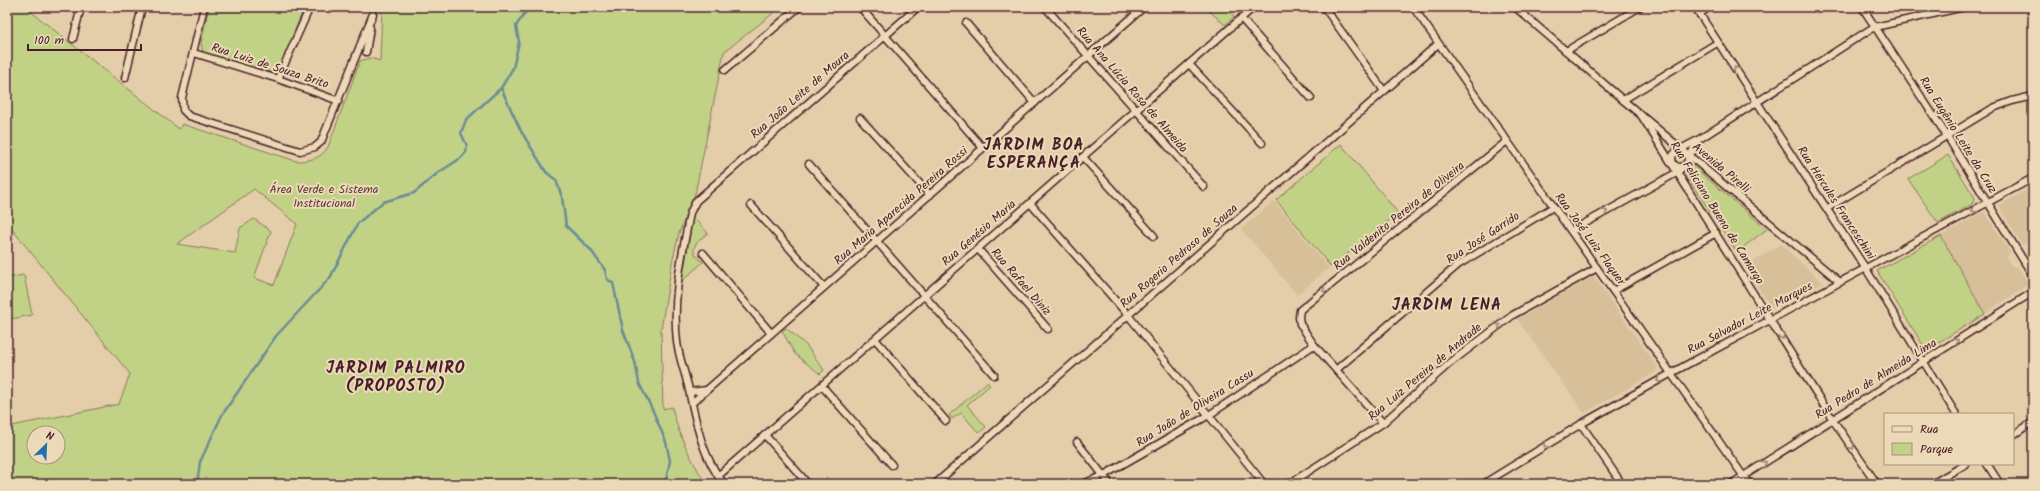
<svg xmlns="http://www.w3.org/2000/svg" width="2040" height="491" font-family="Kalam,sans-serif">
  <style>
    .built { fill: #d7bf9a }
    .green { fill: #c1d287; stroke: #867859; fill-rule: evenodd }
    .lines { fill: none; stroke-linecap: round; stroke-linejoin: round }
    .stream { stroke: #6c8c95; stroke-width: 2.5 }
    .street-casing { stroke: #4a1f2b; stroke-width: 9 }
    .street { stroke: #ecd9b7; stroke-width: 6 }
    .oneway { stroke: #9b7c71 }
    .labels { text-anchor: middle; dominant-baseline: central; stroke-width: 4; stroke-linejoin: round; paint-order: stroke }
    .street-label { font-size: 12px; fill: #4a1f2b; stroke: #ecd9b7 }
    .park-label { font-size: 12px; fill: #5c3a39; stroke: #ecd9b7 }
    .district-label { font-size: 16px; font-weight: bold; letter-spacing: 1px; fill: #4a1f2b; stroke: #ecd9b7 }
  </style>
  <rect width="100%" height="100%" fill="#e4cea9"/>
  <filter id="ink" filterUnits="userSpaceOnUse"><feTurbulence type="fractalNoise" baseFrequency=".025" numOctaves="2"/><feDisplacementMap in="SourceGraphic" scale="8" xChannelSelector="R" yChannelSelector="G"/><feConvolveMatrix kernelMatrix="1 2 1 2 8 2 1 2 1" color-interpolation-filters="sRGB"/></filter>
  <g filter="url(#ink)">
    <g class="built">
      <path d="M2033 187V240L2022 245 1999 205Z"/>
      <path d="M1274 201 1329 268 1297 295 1241 229Z"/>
      <path d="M1981 213H1985L2010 252 2007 258 2012 266 2018 267 2029 284 1985 314 1941 236Z"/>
      <path d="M1781 244 1823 283 1772 308 1744 267Z"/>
      <path d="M1593 276 1658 368 1656 372 1584 413 1517 319Z"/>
    </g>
    <g class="green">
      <path d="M7 7H25L179 129 182 124 296 161C309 161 321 159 328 147L360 61 370 58 380 61 382 7H781L724 52 695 194 679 233 672 263 661 329 663 409 672 407C678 435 691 459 706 484H7V427L119 404 130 374 7 223ZM254 189 297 224 274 285 254 278 271 231 254 219 240 228 235 253 177 244ZM34 433H58V457H34Z"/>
      <path d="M209 7H304L280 70 272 75 203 52 201 43Z"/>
      <path d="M1205 7H1227L1234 17 1225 25Z"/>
      <path d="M1341 144 1398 213 1331 267 1276 200Z"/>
      <circle cx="1680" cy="158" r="6"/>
      <path d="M1948 155 1975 198 1972 204 1938 223 1908 179Z"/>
      <path d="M1693 166 1767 229 1737 252 1685 174Z"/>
      <path d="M693 217 708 233C696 243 686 249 703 262L682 281Z"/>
      <path d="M1941 236 1985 314 1926 350 1877 271Z"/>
      <path d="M24 275 32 315 11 319 7 299V278Z"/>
      <path d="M786 328 806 345 824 370 820 374 795 354 782 331Z"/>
      <path d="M987 382 990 385 967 405 986 427 979 433 961 413 952 419 949 415Z"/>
    </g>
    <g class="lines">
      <g class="stream">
        <path d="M501 88 521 131 546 172 556 180 562 197 566 226 590 249 605 270 607 279 613 283 623 330 635 362 639 383 653 411 666 442 670 461 665 484"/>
        <path d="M197 484 200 462 222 415 276 336 330 278 358 223 383 202 414 193 438 173 461 158 466 152 467 146 461 133 466 120 501 88 513 68 519 42 516 26 529 7"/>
      </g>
      <defs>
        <g id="street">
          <path d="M204 7 182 98 183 110 189 116 300 151 315 147 321 142 373 14"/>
          <path d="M860 7 983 148"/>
          <path d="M1045 7 1204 187"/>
          <path d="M1324 7 1384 91"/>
          <path d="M1413 7 1749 484"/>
          <path d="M1515 7 1623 100 1840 282"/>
          <path d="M1695 7 1866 269 1956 414"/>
          <path d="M1862 7 1947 136 2033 276"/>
          <path d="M1699 14 1710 7"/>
          <path d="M1241 18 1311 98"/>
          <path d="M966 23 1035 103"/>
          <path d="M73 39 81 7"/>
          <path d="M1566 51 1640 7"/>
          <path d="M366 52 370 28"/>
          <path d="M194 53 278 79 339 101"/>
          <path d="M1189 64 1262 143"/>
          <path d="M725 70 799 7"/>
          <path d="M125 78 142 7"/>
          <path d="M278 79 310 7"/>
          <path d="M1623 100 1717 43"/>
          <path d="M1641 115 1833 420 1877 484"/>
          <path d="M860 118 930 195"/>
          <path d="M1679 150 1698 140 1869 30 1875 27 1964 7"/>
          <circle cx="1680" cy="159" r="8"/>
          <path d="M1083 157 1154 236"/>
          <path d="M1688 160 1698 140"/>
          <path d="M809 164 994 375"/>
          <path d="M1030 203 1128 315 1264 484"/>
          <path d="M751 205 824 287"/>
          <path d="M1826 209 1993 108 2012 101 2033 96"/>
          <path d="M1571 231 1678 172 1685 165"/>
          <path d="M978 249 1048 329"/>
          <path d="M703 253 771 333"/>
          <path d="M1613 291 1716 233"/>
          <path d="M875 339 946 421"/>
          <path d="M1337 369 1458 265 1553 207"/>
          <path d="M822 386 892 465"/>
          <path d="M690 392 707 390"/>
          <path d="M692 403 1144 7"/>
          <path d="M1383 423 1314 345 1300 324 1299 317 1300 310 1507 141"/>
          <path d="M1581 424 1622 484"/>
          <path d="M765 435 808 484"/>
          <path d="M2013 435 2033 422"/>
          <path d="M1077 442 1110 484"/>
          <path d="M1987 464 2000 484"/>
          <path d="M718 476 1254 7"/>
          <path d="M724 484C703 458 697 427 690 395 687 377 679 359 677 342 672 298 682 255 690 213L696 201 918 7"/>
          <path d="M935 484 1438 44"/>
          <path d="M1083 484 1104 475 1209 415 1314 345"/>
          <path d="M1289 484 1383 423 1450 363 1513 315 1597 268"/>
          <path d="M1483 484 1581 424 1677 370 2033 178"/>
          <path d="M1731 484 2033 292"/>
          <path d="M1932 484 1966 464"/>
        </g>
      </defs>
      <use href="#street" class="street-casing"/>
      <use href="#street" class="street"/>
    </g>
    <defs><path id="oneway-chevron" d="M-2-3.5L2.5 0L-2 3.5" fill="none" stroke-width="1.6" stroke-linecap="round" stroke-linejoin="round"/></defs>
    <g class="oneway">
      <use href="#oneway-chevron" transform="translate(1736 69) rotate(-125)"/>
      <use href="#oneway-chevron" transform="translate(1974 210) rotate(151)"/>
      <use href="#oneway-chevron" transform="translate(1605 212) rotate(-29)"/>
      <use href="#oneway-chevron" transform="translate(1325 290) rotate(141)"/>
      <use href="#oneway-chevron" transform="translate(1498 326) rotate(-38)"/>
      <use href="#oneway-chevron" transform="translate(1782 337) rotate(58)"/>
      <use href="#oneway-chevron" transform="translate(1956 341) rotate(-33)"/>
      <use href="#oneway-chevron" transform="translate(1659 380) rotate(151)"/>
      <use href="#oneway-chevron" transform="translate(1546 445) rotate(149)"/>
      <use href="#oneway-chevron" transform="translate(1852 447) rotate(56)"/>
      <use href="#oneway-chevron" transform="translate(1764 463) rotate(-32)"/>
    </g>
  </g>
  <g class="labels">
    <g class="street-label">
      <text transform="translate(270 66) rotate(18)">Rua Luiz de Souza Brito</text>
      <text transform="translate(1132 90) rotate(49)">Rua Ana Lúcia Rosa de Almeida</text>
      <text transform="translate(800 95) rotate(-41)">Rua João Leite de Moura</text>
      <text transform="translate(1958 135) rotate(58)">Rua Eugênio Leite da Cruz</text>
      <text transform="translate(1721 168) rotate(40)">Avenida Pirelli</text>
      <text transform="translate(1836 203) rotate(57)">Rua Hércules Franceschini</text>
      <text transform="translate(901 206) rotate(-41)">Rua Maria Aparecida Pereira Rossi</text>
      <text transform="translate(1717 213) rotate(58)">Rua Feliciano Bueno de Camargo</text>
      <text transform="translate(1399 216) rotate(-39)">Rua Valdenito Pereira de Oliveira</text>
      <text transform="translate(979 233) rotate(-41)">Rua Genésio Maria</text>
      <text transform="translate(1483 238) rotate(-33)">Rua José Garrido</text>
      <text transform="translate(1590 239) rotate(54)">Rua José Luiz Flaquer</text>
      <text transform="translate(1179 256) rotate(-41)">Rua Rogerio Pedroso de Souza</text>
      <text transform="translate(1021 282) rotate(49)">Rua Rafael Diniz</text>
      <text transform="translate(1750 318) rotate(-28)">Rua Salvador Leite Marques</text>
      <text transform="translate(1425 372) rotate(-40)">Rua Luiz Pereira de Andrade</text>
      <text transform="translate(1876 379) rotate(-32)">Rua Pedro de Almeida Lima</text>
      <text transform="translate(1195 408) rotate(-32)">Rua João de Oliveira Cassu</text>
    </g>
    <g class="park-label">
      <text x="324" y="189">Área Verde e Sistema<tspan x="324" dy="14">Institucional</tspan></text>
    </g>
    <g class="district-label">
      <text x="1034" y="145">JARDIM BOA<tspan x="1034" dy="18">ESPERANÇA</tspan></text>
      <text x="1447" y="305">JARDIM LENA</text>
      <text x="396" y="368">JARDIM PALMIRO<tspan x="396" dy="18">(PROPOSTO)</tspan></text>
    </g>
  </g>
  <rect width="2040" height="491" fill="none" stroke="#ecd9b7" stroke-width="24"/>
  <rect x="12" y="12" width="2016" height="467" fill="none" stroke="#4a1f2b" stroke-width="1.5" filter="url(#ink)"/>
  <rect x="1884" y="413" width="130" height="52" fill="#ecd9b7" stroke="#ab8f7f"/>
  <rect x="1892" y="426" width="20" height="6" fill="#ecd9b7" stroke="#ab8f7f"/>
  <text x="1920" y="433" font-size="12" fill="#4a1f2b">Rua</text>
  <rect x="1892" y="443" width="20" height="12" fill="#c1d287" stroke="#ab8f7f"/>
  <text x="1920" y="453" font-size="12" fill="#4a1f2b">Parque</text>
  <g transform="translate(46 445) rotate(24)"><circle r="19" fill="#ecd9b7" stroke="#ab8f7f"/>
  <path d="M0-3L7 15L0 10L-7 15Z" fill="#1f6fb2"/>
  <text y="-6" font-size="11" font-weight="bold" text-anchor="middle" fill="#4a1f2b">N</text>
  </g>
  <path d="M28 44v6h113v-6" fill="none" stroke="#4a1f2b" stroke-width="2"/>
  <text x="34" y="44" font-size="12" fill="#4a1f2b" stroke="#ecd9b7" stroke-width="3" paint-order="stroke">100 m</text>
</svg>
